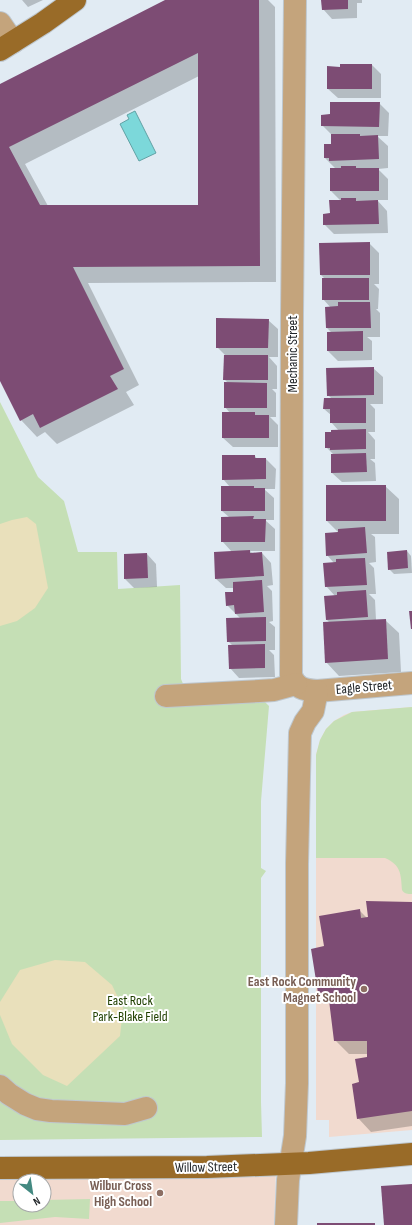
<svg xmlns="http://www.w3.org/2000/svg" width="412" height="1225" font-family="'Sofia Sans Condensed',sans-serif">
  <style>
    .education { fill: #f1dacf; fill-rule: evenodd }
    .green { fill: #c5dfb5 }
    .sand { fill: #e9e0bb }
    .water { fill: #7cd8da; stroke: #61a2a5 }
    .shadow { fill: #0003; fill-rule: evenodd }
    .building { fill: #7d4c74; fill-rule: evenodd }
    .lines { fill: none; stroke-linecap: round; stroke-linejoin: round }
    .minor-casing { stroke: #bec7ce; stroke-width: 24 }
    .major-casing { stroke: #bec7ce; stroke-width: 24 }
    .minor { stroke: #c4a47c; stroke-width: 22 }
    .major { stroke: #996b28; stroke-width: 22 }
    .education-dot { fill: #8d6e63; stroke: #fff; stroke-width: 1.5 }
    .labels { text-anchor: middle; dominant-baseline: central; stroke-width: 4; stroke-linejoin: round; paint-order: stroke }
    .street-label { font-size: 14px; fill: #212528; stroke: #fff }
    .education-label { font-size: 14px; font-weight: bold; fill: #785e54; stroke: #fff; text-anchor: end }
    .park-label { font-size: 14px; fill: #204001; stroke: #fff }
  </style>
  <rect width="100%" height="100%" fill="#e1ebf3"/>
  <g class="education">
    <path d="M412 707V1130L329 1137V1120H316V755L320 740 326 729 334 721 344 715 352 712Z"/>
    <path d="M276 1167 274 1225H0V1177ZM20 1181H44V1205H20Z"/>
  </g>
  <g class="green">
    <path d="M0 402 38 477 64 501 78 552H117L118 589 180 585 181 679 192 705 263 700 269 706 261 801V868L266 871 261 878V1102L262 1137 0 1140Z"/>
    <path d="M412 707V894C408 894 404 894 402 890 401 874 401 865 385 858H316V755L320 740 326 729 334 721 352 712Z"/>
    <path d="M90 1199 89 1219 55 1217 0 1223V1201H20V1205H44V1200Z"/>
  </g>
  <g class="sand">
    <path d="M27 517 36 524 48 588 35 608 17 621 0 626V524L12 520Z"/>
    <path d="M55 960 85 962 112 985 123 1008 120 1036 67 1086 43 1075 12 1044 0 1015V1002L20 970Z"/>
  </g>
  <path class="water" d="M135 111 156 153 139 161 120 124 129 119 127 115Z"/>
  <g class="shadow">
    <path d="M22 0H43L28 7Z"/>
    <path d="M168 0H268L275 7 276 282 88 283 139 385 126 392 134 405 57 444 45 432 37 437 21 420 0 379V85ZM199 76V206H48L25 164Z"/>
    <path d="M322 0H362V3H357V18L332 19 323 9Z"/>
    <path d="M372 65 381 74V98H338L328 89 341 68Z"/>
    <path d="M379 103 389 113 388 136H377L388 146V168L378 169 388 179V200H377L387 211 388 233 334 234 324 224 341 201 331 191V169H336L325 158 332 145V135L322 125 331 115Z"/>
    <path d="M369 243 379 253V284H374L379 289 378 309H376L380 313V337H367L372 341V360L338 361 328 351V333H332L327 328 331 308 323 299 325 279 321 275Z"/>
    <path d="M268 320 278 329V357H269L277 366V389H272L276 393V417H270L278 425V447H233L223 438 230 413 225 407 228 383 224 379 225 355 217 347Z"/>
    <path d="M373 368 383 377V404H370L375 409V432H368L375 440V459H370L375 463 376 481 342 482 332 473 334 455 326 447 339 431 331 422V415L324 409 332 399 328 395Z"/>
    <path d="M255 456 257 459H266L276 469 275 489H264L274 498V520H265L275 529V551H250L253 554 262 553 271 563 273 585 267 586 272 591 273 621 269 622 275 627V650H269L274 655 275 677 239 678 230 668 233 646 228 641 241 619 227 605 234 593V588H226L216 579 232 552 222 541 229 517 222 511 230 487 223 479Z"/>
    <path d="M327 486H385L399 499V534H371L375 537 376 562 369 563 374 568 376 594H369L375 600 376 620H385L399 633 401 672 339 676 326 662 330 623 327 620 335 596 326 586 334 563 327 555 339 533 327 521Z"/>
    <path d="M407 551 411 556 412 573 394 574 389 569Z"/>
    <path d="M147 554 156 564 157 587 134 588 125 579Z"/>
    <path d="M412 903V1126L371 1132 358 1118 360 1083 368 1058V1054H349L335 1040 330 1004 319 993 325 947 359 910 367 918Z"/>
  </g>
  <g class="building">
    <path d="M165 0H259L260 266 73 267 124 369 110 376 118 389 40 428 33 414 20 421 0 381V84ZM198 53V205H40L9 147Z"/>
    <path d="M321 0H348V9L322 10Z"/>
    <path d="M340 64H372V89H327V66L340 67Z"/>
    <path d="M330 102H380L379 127 321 126V115L330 114Z"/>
    <path d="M331 134H360V136L378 135 379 159 329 161V158H324V144H331Z"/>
    <path d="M341 166H356V168H379V191H330V168H341Z"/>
    <path d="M341 198H356V201L378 200 379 224 323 225V214L330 213 329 200H341Z"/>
    <path d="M370 242V275H320L319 243Z"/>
    <rect x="322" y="278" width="47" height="22"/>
    <path d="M338 302H370L371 328H326L325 307 338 306Z"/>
    <path d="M216 318 269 319 268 348H216Z"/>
    <path d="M363 331V351H327V332Z"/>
    <path d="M224 355H268V380H223Z"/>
    <path d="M374 367V395L327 396 326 368Z"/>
    <path d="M224 382 267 383V408H224Z"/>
    <path d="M324 398H366V423H330V409H323Z"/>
    <path d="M222 412H255V415H269V438H222Z"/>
    <path d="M366 429V449L330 450V448H325V432H331V430Z"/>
    <path d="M366 453 367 472 331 473V454Z"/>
    <path d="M222 455H255V458H266V479L222 480Z"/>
    <rect x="326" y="485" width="60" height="36"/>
    <path d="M221 486H254V488H265V511H221Z"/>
    <path d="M254 516 253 519H266L265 542H221V517Z"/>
    <path d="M365 527 367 553 326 556 325 533 338 532V529Z"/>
    <path d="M250 550V553L262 552 264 576 215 579 214 552Z"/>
    <path d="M407 550 408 568 388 570 387 552Z"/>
    <path d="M147 553 148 578 124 579V554Z"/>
    <path d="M365 558 367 585 325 587 323 563 336 562V559Z"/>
    <path d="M262 580 264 612 235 614 234 605 226 606 225 592H233V582Z"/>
    <path d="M366 590 368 617 326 620 324 596 337 595V592Z"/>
    <path d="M409 611H412V629H411Z"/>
    <path d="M266 617V641L227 642 226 618Z"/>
    <path d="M386 619 388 659 325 663 323 622Z"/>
    <path d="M265 644V668L229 669 228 645Z"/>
    <path d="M366 901 412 902V1111L357 1119 352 1084 359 1082 355 1059 367 1057V1041H334L328 992 318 993 311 949 324 946 319 916 360 909 361 918 368 917Z"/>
    <path d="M412 1184V1225H384L381 1186Z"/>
    <rect x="317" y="1223" width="58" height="2"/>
  </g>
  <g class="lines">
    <defs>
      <g id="minor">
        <path d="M295 0 292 315 291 675C295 688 304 690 317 691L412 683"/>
        <path d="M0 23 13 42"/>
        <path d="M166 696 259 691 274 690 296 684"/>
        <path d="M0 1086 9 1094 25 1104 37 1109 51 1111 125 1114 146 1108"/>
        <path d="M286 1225 288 1180 295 1136 297 1083V864L300 733 305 722 313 711 317 691"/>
      </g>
      <g id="major">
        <path d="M0 50 43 23 75 0"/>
        <path d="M0 1168 207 1167 309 1163 412 1154"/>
      </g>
    </defs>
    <use href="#minor" class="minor-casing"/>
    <use href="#major" class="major-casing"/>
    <use href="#minor" class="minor"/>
    <use href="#major" class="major"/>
  </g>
  <g class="education-dot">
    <circle cx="364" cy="989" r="4"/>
    <circle cx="160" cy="1193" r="4"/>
  </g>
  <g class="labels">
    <g class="street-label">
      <text transform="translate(292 354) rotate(-90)">Mechanic Street</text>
      <text transform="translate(364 687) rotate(-5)">Eagle Street</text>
      <text transform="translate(206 1167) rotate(-1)">Willow Street</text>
    </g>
    <g class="education-label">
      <text x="356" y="981">East Rock Community<tspan x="356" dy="16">Magnet School</tspan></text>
      <text x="152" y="1185">Wilbur Cross<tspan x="152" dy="16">High School</tspan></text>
    </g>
    <g class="park-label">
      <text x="130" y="1000">East Rock<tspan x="130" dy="16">Park-Blake Field</tspan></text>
    </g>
  </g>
  <g transform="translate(32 1193) rotate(150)"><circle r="19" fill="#ffffff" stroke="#a6a8a9"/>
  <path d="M0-3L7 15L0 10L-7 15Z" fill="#438981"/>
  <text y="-6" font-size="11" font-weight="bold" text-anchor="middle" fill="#212528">N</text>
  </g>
</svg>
